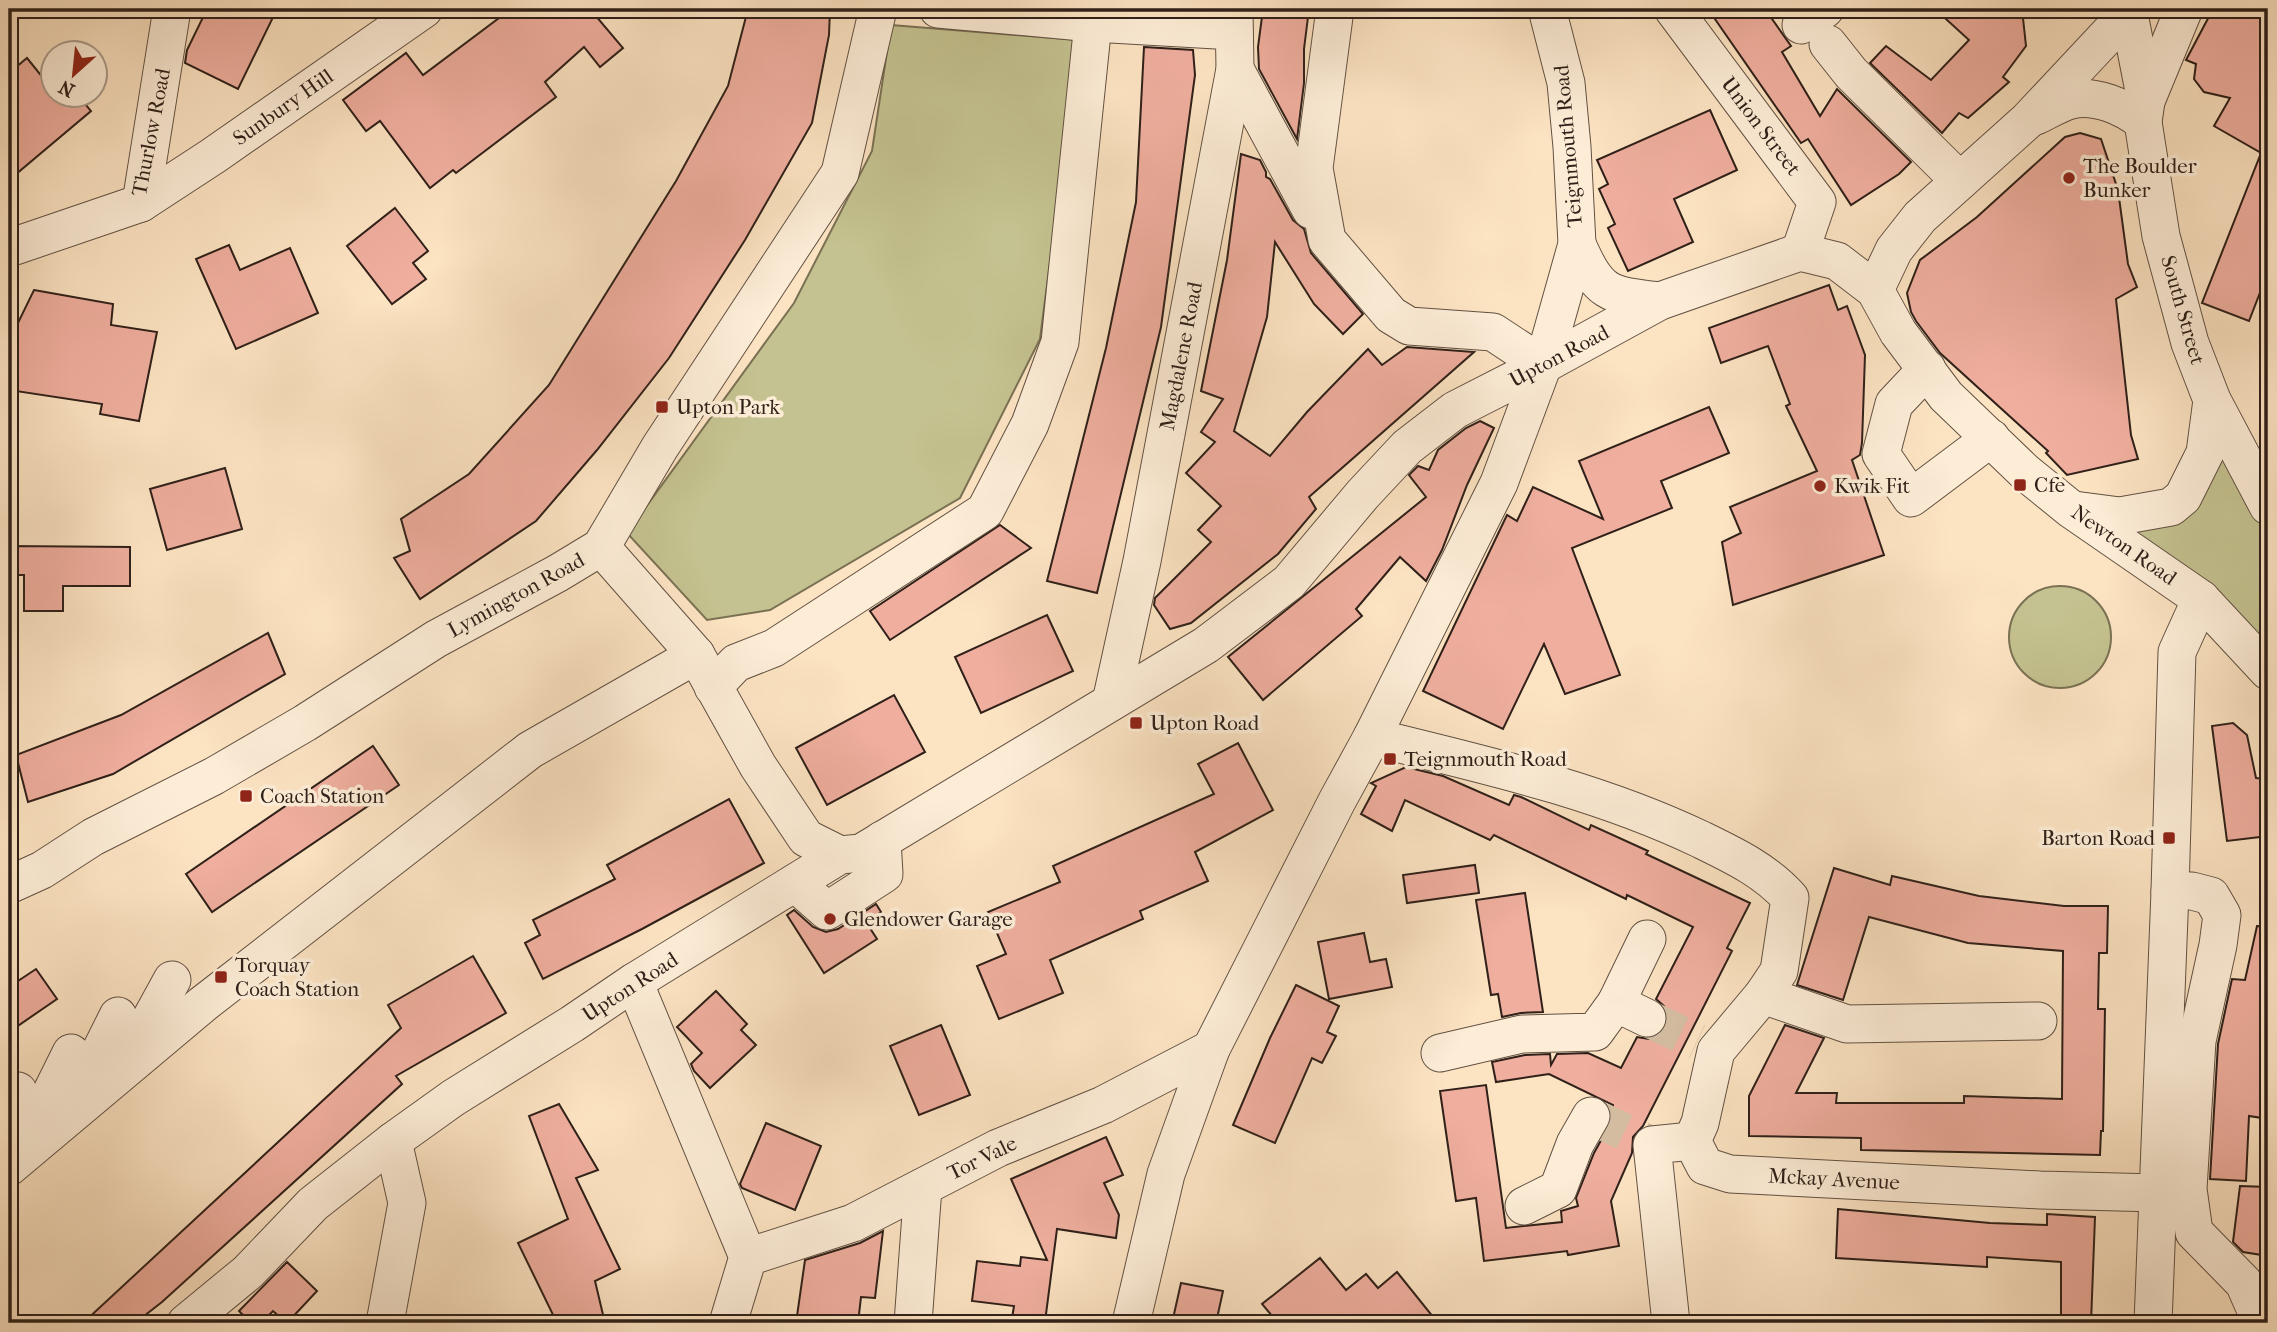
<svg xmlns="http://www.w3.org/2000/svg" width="2277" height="1332" font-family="'IM FELL French Canon',serif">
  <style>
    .green { fill: #c4c290; stroke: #7a7154; stroke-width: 2 }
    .building { fill: #efae9e; stroke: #2f2019; stroke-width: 2 }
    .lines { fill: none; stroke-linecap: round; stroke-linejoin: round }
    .minor-tunnel { stroke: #d3bca0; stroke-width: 37; stroke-dasharray: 37 18; stroke-linecap: butt }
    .minor-casing { stroke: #625143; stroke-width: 39 }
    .minor { stroke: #fdedd7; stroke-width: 37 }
    .poi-dot { fill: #8f2418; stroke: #fdedd7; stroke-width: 2.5 }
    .labels { text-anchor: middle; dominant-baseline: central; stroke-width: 7; stroke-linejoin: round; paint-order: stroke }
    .street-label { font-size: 21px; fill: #2f2019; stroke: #fdedd7 }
    .poi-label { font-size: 21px; fill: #2f2019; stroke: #fdedd7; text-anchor: start }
  </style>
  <rect width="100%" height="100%" fill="#fce3c2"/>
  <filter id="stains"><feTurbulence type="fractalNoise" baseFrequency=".00286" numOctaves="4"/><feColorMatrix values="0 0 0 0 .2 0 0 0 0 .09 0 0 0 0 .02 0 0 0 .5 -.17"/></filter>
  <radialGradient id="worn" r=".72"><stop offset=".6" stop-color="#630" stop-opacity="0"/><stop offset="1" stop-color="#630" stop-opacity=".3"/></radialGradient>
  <g class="green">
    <path d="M891 25 1079 40 1040 339 960 498 770 610 707 620 627 533 794 303 872 151Z"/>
    <path d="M2212 400 2268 506V671L2120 516 2171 507Z"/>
    <circle cx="2060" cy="637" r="51"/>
  </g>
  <g class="building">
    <path d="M207 9H277L238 89 185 63 187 50Z"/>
    <path d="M511 9H590L623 48 600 67 584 47 545 82 556 97 456 173 453 170 430 188 380 121 366 131 343 100 406 53 423 75Z"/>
    <path d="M748 9H830L829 35 812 123 745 240 669 358 597 450 536 521 420 599 394 558 410 551 401 519 469 474 549 385 676 181 728 86Z"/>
    <path d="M1263 9H1309L1304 49V83L1297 139 1259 69 1258 47Z"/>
    <path d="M1708 9H1765L1791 46 1782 52 1820 116 1837 89 1911 162 1899 174 1851 205 1808 139 1801 143Z"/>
    <path d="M1935 9H2022L2026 46 2003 77 2009 82 1968 118 1959 113 1942 133 1870 63 1886 46 1931 80 1969 40Z"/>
    <path d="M2213 9H2268V272L2249 321 2202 303 2261 153 2214 126 2230 98 2204 92 2194 79 2196 64 2186 60Z"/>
    <path d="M1144 47 1193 50 1195 75 1161 327 1097 593 1047 581 1106 348 1136 202Z"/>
    <path d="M27 58 52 89V94H77L91 111 9 180V73Z"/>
    <path d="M1710 110 1737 170 1674 199 1693 242 1628 271 1608 228 1615 224 1599 189 1608 184 1597 160Z"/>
    <path d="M2080 133 2101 139 2118 190 2128 264 2137 287 2116 299 2131 435 2138 459 2067 475 2046 453 2048 451 1940 353 1916 321 1911 312 1907 293 1920 260 1977 217 2065 137Z"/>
    <path d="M1241 154 1260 160 1266 172V177L1270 179 1293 220 1304 229 1311 253 1363 314 1343 334 1314 304 1275 242 1267 317 1234 431 1270 456 1307 412 1368 349 1382 365 1407 347 1474 352 1309 497 1316 509 1278 554 1191 623 1170 629 1154 605 1155 598 1211 542 1198 530 1221 506 1186 473 1215 442 1201 432 1223 399 1201 391 1227 260Z"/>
    <path d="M395 208 428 251 413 263 426 279 392 304 347 246Z"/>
    <path d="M229 245 240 270 290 248 318 313 236 349 196 259Z"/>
    <path d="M1829 285 1838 310 1847 306 1865 355 1862 443 1860 455 1852 460 1884 555 1733 605 1722 542 1741 533 1730 507 1817 471 1786 406 1790 404 1768 346 1721 363 1709 328Z"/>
    <path d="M34 290 113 304 111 325 157 332 139 421 100 414 102 404 9 390V327L17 325Z"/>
    <path d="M1709 407 1729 453 1661 481 1672 508 1572 548 1620 675 1565 694 1544 644 1503 729 1423 691 1507 515 1517 521 1533 487 1603 519 1579 461Z"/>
    <path d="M1480 421 1494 428 1467 485 1442 550 1426 581 1400 557 1356 609 1362 616 1263 700 1228 657 1426 497 1409 475 1418 466 1429 470 1438 450 1466 428Z"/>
    <path d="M225 468 242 529 167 550 150 489Z"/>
    <path d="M1000 525 1031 548 890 640 870 611Z"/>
    <path d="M9 546 130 547V586H63V611H24V575H9Z"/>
    <path d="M1047 615 1073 671 981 713 955 657Z"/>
    <path d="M268 633 285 674 113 774 28 802 16 755 121 715Z"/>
    <path d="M894 695 925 752 827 805 796 748Z"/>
    <path d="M2233 723 2247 735 2256 778 2268 779V836L2227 841 2212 726Z"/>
    <path d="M1238 743 1273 810 1195 852 1208 881 1140 911 1143 919 1050 960 1063 993 999 1019 977 966 1006 954 988 912 1060 882 1053 866 1214 794 1198 764Z"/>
    <path d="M373 746 399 785 212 912 186 874Z"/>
    <path d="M1406 767 1443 776 1509 805 1514 795 1521 797 1589 830 1591 825 1648 851 1646 854 1750 903 1727 948 1732 951 1643 1126 1633 1137 1632 1153 1611 1201 1619 1246 1568 1255 1567 1251 1484 1261 1476 1198 1456 1201 1440 1091 1486 1085 1506 1228 1562 1222 1561 1211 1578 1206 1576 1198 1594 1153 1609 1126 1613 1105 1549 1074 1496 1082 1492 1062 1525 1055 1550 1054 1551 1065 1557 1054 1588 1053 1621 1068 1637 1037 1649 1039 1659 1035 1666 1028 1668 1016 1664 1006 1656 999 1693 927 1627 895 1626 899 1494 835 1490 840 1405 800 1392 831 1361 814 1376 786 1371 783Z"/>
    <path d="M729 799 764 863 642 929 543 979 525 943 540 935 533 920 615 879 607 865Z"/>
    <path d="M1475 865 1479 893 1407 903 1403 875Z"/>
    <path d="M1834 868 1890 885 1892 876 1979 896 2064 906H2108L2107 953H2099L2098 1009H2105L2103 1131H2101L2100 1155 1861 1150V1138L1749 1136V1096L1785 1025 1824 1038 1796 1093H1837L1836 1103H1964V1096L2062 1099 2063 951 1968 943 1869 917 1843 1000 1797 985Z"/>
    <path d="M1525 893 1543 1012 1521 1013 1502 1017 1498 994 1491 995 1476 900Z"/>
    <path d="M876 904 881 912 866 922 877 939 824 973 787 915 794 910 813 927 826 932 838 929Z"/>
    <path d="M2257 926 2268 927V1031L2262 1118 2249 1116 2246 1181 2210 1179 2218 1044 2232 979 2245 980Z"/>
    <path d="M1364 933 1370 962 1386 959 1392 987 1329 999 1318 942Z"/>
    <path d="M473 956 506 1013 396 1076 402 1084 162 1302 135 1323H83L401 1028 388 1005Z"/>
    <path d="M36 969 57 999 9 1032V987Z"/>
    <path d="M1296 985 1339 1006 1327 1032 1336 1036 1322 1063 1312 1058 1275 1143 1233 1125 1270 1038Z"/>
    <path d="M716 991 747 1024 741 1030 756 1045 710 1088 694 1071 691 1064 702 1053 677 1027Z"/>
    <path d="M941 1025 970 1095 919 1115 890 1046Z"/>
    <path d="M559 1104 598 1170 576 1178 620 1269 595 1281 605 1323H557L518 1243 568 1219 529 1116Z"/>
    <path d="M766 1123 821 1146 795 1210 742 1188 740 1184Z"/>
    <path d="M1106 1137 1123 1175 1104 1183 1119 1215 1116 1238 1057 1229 1045 1322 1012 1318 1014 1306 972 1301 977 1261 1020 1266 1021 1257 1047 1260 1011 1179Z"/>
    <path d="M2240 1186 2268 1187V1256L2243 1252 2233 1242Z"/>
    <path d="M1838 1209 1990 1223 2047 1225V1214L2095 1217 2091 1323H2061V1262L1987 1257V1267L1836 1258Z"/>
    <path d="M883 1231 875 1298 861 1297 858 1323H796L805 1260 860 1243Z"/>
    <path d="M1320 1258 1346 1290 1366 1274 1378 1288 1397 1272 1438 1323H1278L1262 1304Z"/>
    <path d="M287 1262 317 1291 287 1323 273 1311 261 1323H251L239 1311Z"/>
    <path d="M1181 1283 1223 1291 1216 1323H1172Z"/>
  </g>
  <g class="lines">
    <g class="minor-tunnel">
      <path d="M1647 1018 1697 1042"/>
      <path d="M1591 1116 1652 1145"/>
    </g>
    <defs>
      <g id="minor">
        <path d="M938 9 1093 23 1234 31"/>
        <path d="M1335 9 1314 168 1327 240 1391 315 1409 326 1493 332 1543 365"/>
        <path d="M1673 9 1817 202 1800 252"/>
        <path d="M2128 9 2146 101 2143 122 2161 236 2190 343 2212 400 2268 506"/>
        <path d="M1801 25 1825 9"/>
        <path d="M1828 44 1851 73 1960 181"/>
        <path d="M1235 69 1311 210"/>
        <path d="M2146 101 2184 9"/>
        <path d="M2036 116C2047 111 2059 103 2071 100 2095 94 2125 107 2143 122"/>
        <path d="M141 203 172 9"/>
        <path d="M1577 244C1599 294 1607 295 1660 301"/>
        <path d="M9 246H15L141 203 213 156 424 9"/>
        <path d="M1875 290 1894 250 1920 217 2028 120 2132 9"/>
        <path d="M1927 369 1894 404 1881 454 1911 498 1991 438"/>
        <path d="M2074 510 2120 516 2171 507 2183 497 2205 453 2212 400"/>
        <path d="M601 547 696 655 758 766 806 838 840 855"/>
        <path d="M713 687 736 663 774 648 985 511 1030 424 1060 342 1093 23"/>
        <path d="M1111 702 1142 561 1235 69 1234 9"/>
        <path d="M1372 737C1485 765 1598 790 1702 840 1735 856 1766 871 1790 898L1779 971 1763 995 1716 1051 1700 1123 1692 1141 1705 1166 1730 1174 2040 1190 2158 1193"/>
        <path d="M795 883 827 911 884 874 882 840"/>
        <path d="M9 885 42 870 93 837 214 776 305 723 436 639 558 573 601 547 660 447 840 173 878 9"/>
        <path d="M2170 891H2192L2211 896 2222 915 2218 945 2197 1041 2188 1189 2194 1232 2244 1283 2261 1322"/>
        <path d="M634 982 748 1257"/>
        <path d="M1763 995 1847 1024 2038 1021"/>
        <path d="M1616 1003 1647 939"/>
        <path d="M1440 1053 1522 1034 1595 1032 1616 1003 1647 1018"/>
        <path d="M131 1055 172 980"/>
        <path d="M73 1106 118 1016"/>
        <path d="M9 1113 18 1091"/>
        <path d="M25 1146 71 1053"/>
        <path d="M9 1167 203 1004 530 750 696 655"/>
        <path d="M1524 1206 1558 1189 1575 1144 1591 1116"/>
        <path d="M186 1323 248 1272 313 1204 393 1141 453 1098 572 1024 634 982 840 855 861 853 1206 645 1289 582 1363 494 1407 447 1455 410 1543 365 1660 301 1800 252 1837 261 1875 290 1898 332 1946 396 2025 472 2072 510 2201 599 2268 671"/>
        <path d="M385 1323 407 1203 393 1141"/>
        <path d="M728 1323 748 1257 853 1223 998 1148 1103 1105 1211 1049"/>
        <path d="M913 1323 923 1187"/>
        <path d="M1131 1323 1166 1174 1211 1049 1337 801 1372 737 1499 483 1543 365 1577 244 1572 147 1566 83 1547 9"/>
        <path d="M1671 1323 1652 1145 1692 1141"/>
        <path d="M2153 1323 2170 891 2177 652 2201 599"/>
      </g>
    </defs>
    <use href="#minor" class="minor-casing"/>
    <use href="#minor" class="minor"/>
  </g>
  <g class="poi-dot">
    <circle cx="2069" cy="178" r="7"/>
    <rect x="655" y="400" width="14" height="14" rx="3.5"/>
    <rect x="2013" y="478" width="14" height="14" rx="3.5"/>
    <circle cx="1820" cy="486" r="7"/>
    <rect x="1129" y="716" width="14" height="14" rx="3.5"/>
    <rect x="1383" y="752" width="14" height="14" rx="3.5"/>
    <rect x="239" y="789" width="14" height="14" rx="3.5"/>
    <rect x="2162" y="831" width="14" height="14" rx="3.5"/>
    <circle cx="830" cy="919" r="7"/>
    <rect x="214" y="970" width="14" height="14" rx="3.5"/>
  </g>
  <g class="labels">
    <g class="street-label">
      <text transform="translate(283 107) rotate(-35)">Sunbury Hill</text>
      <text transform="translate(1761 126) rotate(53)">Union Street</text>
      <text transform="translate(151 132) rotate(-79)">Thurlow Road</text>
      <text transform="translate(1568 146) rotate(-95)">Teignmouth Road</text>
      <text transform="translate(2183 310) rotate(74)">South Street</text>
      <text transform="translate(1181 356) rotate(-79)">Magdalene Road</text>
      <text transform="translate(1559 356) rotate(-28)">Upton Road</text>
      <text transform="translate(2124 545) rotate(35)">Newton Road</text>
      <text transform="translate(516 595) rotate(-29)">Lymington Road</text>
      <text transform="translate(630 987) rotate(-33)">Upton Road</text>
      <text transform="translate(982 1158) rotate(-26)">Tor Vale</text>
      <text transform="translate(1834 1179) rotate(3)">Mckay Avenue</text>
    </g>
    <g class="poi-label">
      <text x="2083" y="166">The Boulder<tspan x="2083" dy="24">Bunker</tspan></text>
      <text x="676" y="407">Upton Park</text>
      <text x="2034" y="485">Cfe</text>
      <text x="1834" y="486">Kwik Fit</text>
      <text x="1150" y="723">Upton Road</text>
      <text x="1404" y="759">Teignmouth Road</text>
      <text x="260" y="796">Coach Station</text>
      <text x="2155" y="838" text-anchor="end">Barton Road</text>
      <text x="844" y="919">Glendower Garage</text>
      <text x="235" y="965">Torquay<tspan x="235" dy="24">Coach Station</tspan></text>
    </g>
  </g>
  <rect width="2277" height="1332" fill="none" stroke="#fce3c2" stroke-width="35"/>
  <rect x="10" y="10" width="2256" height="1311" fill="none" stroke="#2f2019" stroke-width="3.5"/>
  <rect x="18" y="18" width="2242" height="1297" fill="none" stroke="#2f2019" stroke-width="2"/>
  <g transform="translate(74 74) rotate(207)"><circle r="33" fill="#fdedd7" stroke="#ab9b8b" stroke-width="2"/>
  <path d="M0-5L12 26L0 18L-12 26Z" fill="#8f2418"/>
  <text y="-10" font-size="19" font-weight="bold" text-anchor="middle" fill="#2f2019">N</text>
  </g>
  <rect width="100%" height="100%" filter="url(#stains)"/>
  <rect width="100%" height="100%" fill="url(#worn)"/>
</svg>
